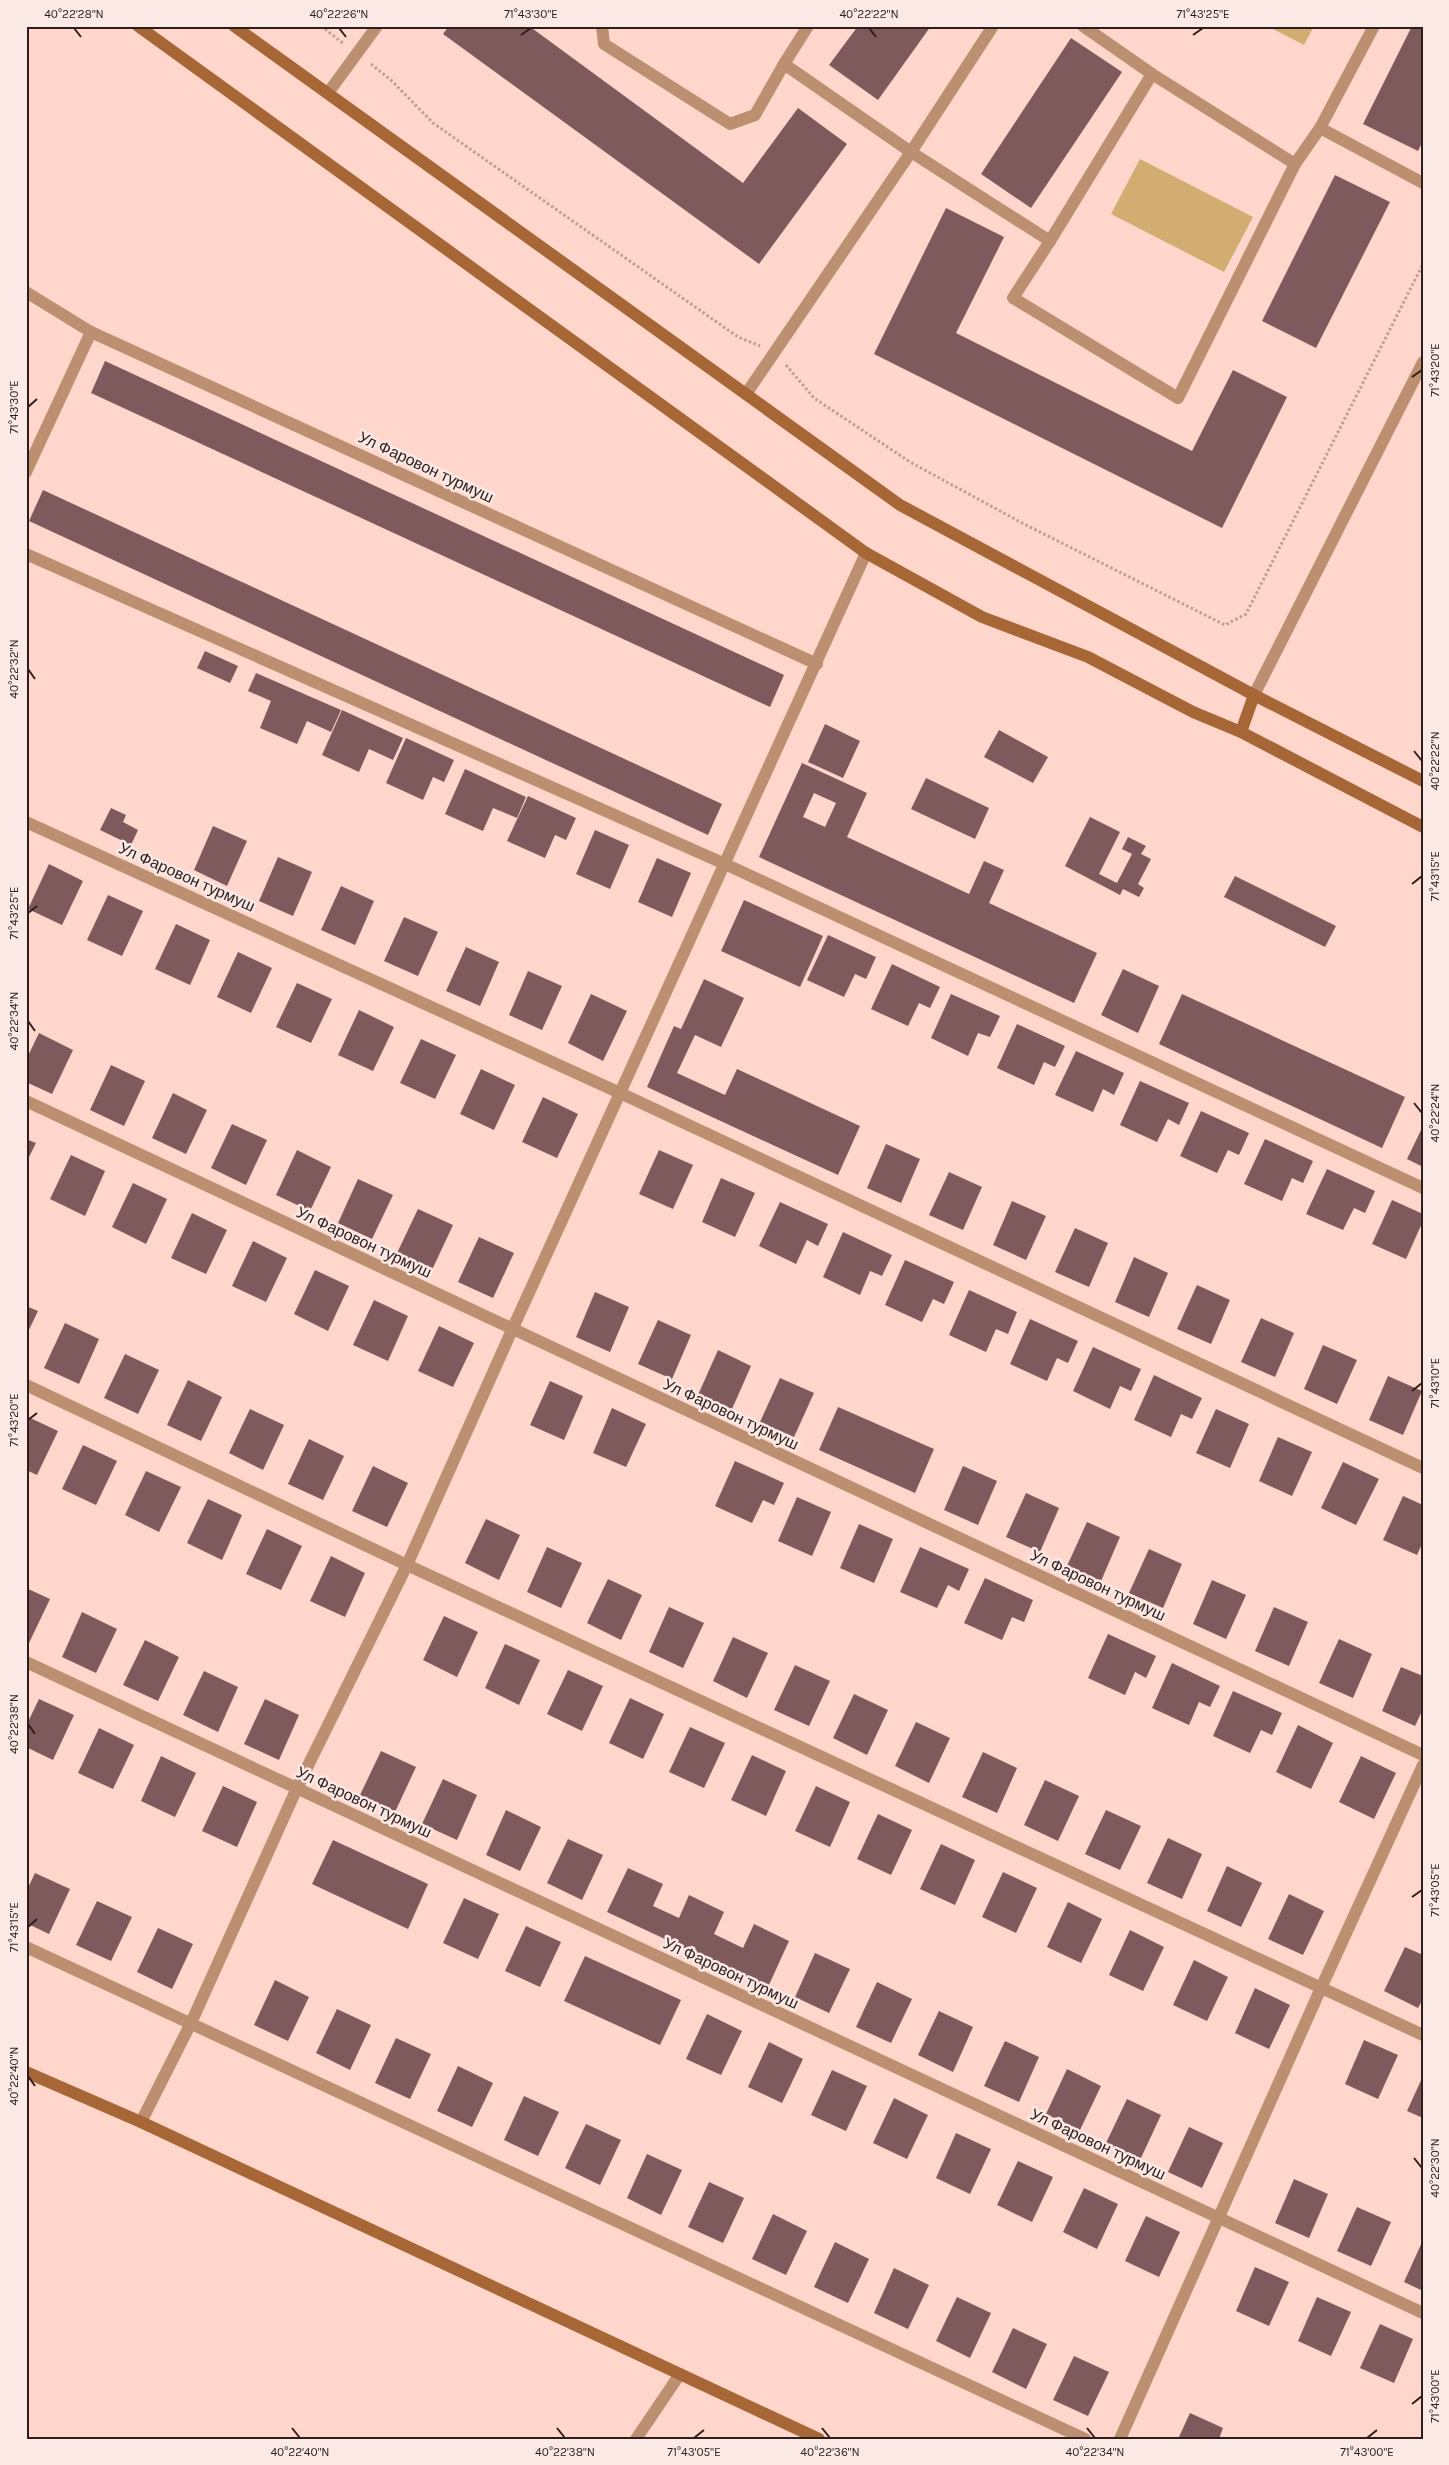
<svg xmlns="http://www.w3.org/2000/svg" width="1449" height="2465" font-family="Karla,sans-serif">
  <style>
    .green { fill: #d3ac72 }
    .building { fill: #7f5a5d; fill-rule: evenodd }
    .lines { fill: none; stroke-linecap: round; stroke-linejoin: round }
    .path { stroke: #be9d94; stroke-width: 3; stroke-dasharray: 2.5 2.5; stroke-linecap: butt }
    .lane { stroke: #bc8f70; stroke-width: 12 }
    .street { stroke: #bc8f70; stroke-width: 12 }
    .secondary { stroke: #a76635; stroke-width: 12 }
    .ticks { fill: none; stroke: #2d1e1b; stroke-width: 2 }
    .labels { text-anchor: middle; dominant-baseline: central; stroke-width: 5; stroke-linejoin: round; paint-order: stroke }
    .street-label { font-size: 16px; fill: #2d1e1b; stroke: #fae9e5 }
    .neatline { fill: none; stroke: #2d1e1b; stroke-width: 2 }
    .ticks-label { font-size: 12px; text-anchor: middle; fill: #2d1e1b }
  </style>
  <rect width="100%" height="100%" fill="#ffd6cb"/>
  <g class="green">
    <path d="M1275 26H1314L1304 45 1273 29Z"/>
    <path d="M1140 159 1253 217 1224 272 1111 214Z"/>
  </g>
  <g class="building">
    <path d="M449 26H529L743 183 798 108 847 144 759 264 443 34Z"/>
    <path d="M858 26H931L878 100 829 65Z"/>
    <path d="M1412 26H1423V141L1418 151 1363 124Z"/>
    <path d="M1071 38 1122 72 1031 208 981 174Z"/>
    <path d="M1335 175 1390 202 1316 348 1262 321Z"/>
    <path d="M946 208 1004 237 956 333 1192 451 1233 370 1287 397 1222 528 874 354Z"/>
    <path d="M105 361 784 675 770 707 91 393Z"/>
    <path d="M43 490 722 804 708 835 29 521Z"/>
    <path d="M205 651 238 666 230 683 197 668Z"/>
    <path d="M256 673 341 710 331 732 307 721 297 744 260 728 271 701 248 691Z"/>
    <path d="M342 710 403 738 393 760 369 749 359 772 322 755Z"/>
    <path d="M825 724 860 741 843 778 808 762Z"/>
    <path d="M999 730 1048 757 1033 783 984 757Z"/>
    <path d="M406 738 454 760 444 782 433 777 423 800 386 783Z"/>
    <path d="M802 763 867 793 847 837 969 894 984 861 1004 870 989 903 1097 953 1074 1003 759 857ZM814 793 836 803 825 827 803 817Z"/>
    <path d="M465 769 526 797 517 818 493 808 483 831 445 814Z"/>
    <path d="M926 778 989 808 975 839 911 809Z"/>
    <path d="M528 796 576 818 566 840 555 835 545 858 507 841Z"/>
    <path d="M111 808 126 815 123 822 138 830 131 845 100 830Z"/>
    <path d="M1090 817 1120 832 1099 874 1117 883 1132 854 1122 849 1128 837 1146 846 1141 854 1151 859 1138 884 1144 888 1139 897 1123 889 1120 895 1065 866Z"/>
    <path d="M213 826 247 841 227 886 194 870Z"/>
    <path d="M595 830 629 845 610 889 576 874Z"/>
    <path d="M278 857 312 872 293 916 259 901Z"/>
    <path d="M657 858 691 873 672 917 638 902Z"/>
    <path d="M49 864 83 881 62 925 28 909Z"/>
    <path d="M1235 876 1336 926 1325 947 1224 897Z"/>
    <path d="M341 886 374 901 355 945 321 930Z"/>
    <path d="M108 895 143 911 122 956 87 940Z"/>
    <path d="M744 900 823 936 800 987 721 951Z"/>
    <path d="M404 917 438 932 418 976 384 961Z"/>
    <path d="M176 924 210 940 190 985 155 969Z"/>
    <path d="M828 935 876 957 866 979 855 974 844 997 807 980Z"/>
    <path d="M466 947 499 962 480 1006 446 991Z"/>
    <path d="M238 952 272 968 251 1013 217 997Z"/>
    <path d="M892 964 940 987 930 1008 919 1003 908 1026 871 1009Z"/>
    <path d="M1123 969 1159 986 1138 1033 1101 1015Z"/>
    <path d="M528 971 562 986 542 1030 509 1015Z"/>
    <path d="M704 979 744 998 721 1047 695 1035 677 1073 725 1095 737 1069 860 1126 838 1175 647 1087 674 1026 681 1029Z"/>
    <path d="M297 983 332 999 311 1043 276 1027Z"/>
    <path d="M591 994 627 1011 603 1061 568 1043Z"/>
    <path d="M951 994 1000 1016 990 1037 978 1033 968 1056 931 1038Z"/>
    <path d="M1182 994 1405 1097 1382 1148 1159 1044Z"/>
    <path d="M359 1010 394 1027 373 1071 338 1055Z"/>
    <path d="M1017 1024 1065 1046 1055 1067 1044 1062 1034 1085 997 1068Z"/>
    <path d="M39 1033 73 1050 52 1094 26 1082V1060Z"/>
    <path d="M421 1039 456 1055 435 1099 400 1083Z"/>
    <path d="M1076 1051 1124 1073 1114 1095 1103 1089 1093 1112 1055 1095Z"/>
    <path d="M111 1065 145 1081 124 1126 90 1110Z"/>
    <path d="M481 1069 515 1085 494 1130 460 1114Z"/>
    <path d="M1140 1081 1189 1103 1179 1125 1168 1119 1157 1142 1120 1125Z"/>
    <path d="M173 1093 207 1110 186 1154 152 1138Z"/>
    <path d="M543 1097 578 1114 557 1158 522 1142Z"/>
    <path d="M1201 1111 1249 1133 1239 1155 1228 1150 1217 1173 1180 1156Z"/>
    <path d="M232 1124 267 1140 246 1185 211 1168Z"/>
    <path d="M1423 1126V1167L1407 1159Z"/>
    <path d="M26 1139 36 1143 26 1163Z"/>
    <path d="M1265 1139 1313 1161 1303 1183 1292 1178 1282 1201 1244 1184Z"/>
    <path d="M886 1144 920 1159 901 1203 867 1188Z"/>
    <path d="M297 1150 331 1167 310 1211 276 1195Z"/>
    <path d="M659 1150 693 1165 673 1209 639 1194Z"/>
    <path d="M71 1155 105 1171 85 1216 50 1199Z"/>
    <path d="M1327 1169 1375 1191 1365 1213 1354 1208 1343 1230 1306 1214Z"/>
    <path d="M949 1172 982 1187 963 1230 929 1215Z"/>
    <path d="M721 1178 755 1193 735 1237 702 1222Z"/>
    <path d="M358 1179 393 1195 372 1239 338 1223Z"/>
    <path d="M133 1183 167 1199 146 1244 112 1227Z"/>
    <path d="M1392 1200 1423 1214V1221L1406 1259 1372 1244Z"/>
    <path d="M1012 1201 1046 1216 1026 1260 993 1245Z"/>
    <path d="M780 1202 828 1224 818 1246 807 1240 796 1264 759 1246Z"/>
    <path d="M418 1209 453 1225 432 1270 397 1253Z"/>
    <path d="M192 1213 227 1230 206 1274 171 1258Z"/>
    <path d="M1075 1228 1108 1243 1089 1287 1055 1272Z"/>
    <path d="M843 1232 892 1255 882 1276 870 1271 860 1295 823 1277Z"/>
    <path d="M479 1237 514 1253 493 1298 458 1282Z"/>
    <path d="M253 1241 287 1258 266 1302 232 1286Z"/>
    <path d="M1134 1257 1168 1273 1149 1317 1115 1302Z"/>
    <path d="M905 1260 954 1282 944 1304 933 1299 922 1322 885 1305Z"/>
    <path d="M315 1270 349 1286 328 1331 294 1314Z"/>
    <path d="M1197 1285 1230 1300 1211 1344 1177 1329Z"/>
    <path d="M969 1290 1017 1312 1008 1334 996 1329 986 1352 949 1335Z"/>
    <path d="M595 1292 629 1307 610 1352 576 1337Z"/>
    <path d="M374 1300 408 1316 388 1361 353 1345Z"/>
    <path d="M26 1306 38 1311 26 1336Z"/>
    <path d="M1261 1318 1294 1333 1275 1377 1241 1362Z"/>
    <path d="M1030 1319 1078 1341 1068 1363 1057 1358 1047 1381 1010 1364Z"/>
    <path d="M658 1320 691 1335 672 1379 638 1364Z"/>
    <path d="M65 1323 99 1339 79 1384 44 1368Z"/>
    <path d="M439 1326 474 1343 453 1387 418 1371Z"/>
    <path d="M1323 1345 1357 1360 1337 1404 1304 1389Z"/>
    <path d="M1093 1347 1141 1369 1131 1391 1120 1386 1110 1409 1073 1391Z"/>
    <path d="M718 1350 751 1366 732 1409 698 1395Z"/>
    <path d="M125 1354 159 1370 138 1414 104 1398Z"/>
    <path d="M1154 1375 1202 1398 1192 1419 1181 1414 1171 1437 1134 1420Z"/>
    <path d="M1388 1376 1422 1391 1403 1435 1369 1420Z"/>
    <path d="M780 1378 814 1393 794 1437 760 1422Z"/>
    <path d="M188 1380 222 1397 201 1441 167 1425Z"/>
    <path d="M550 1381 583 1396 564 1440 530 1425Z"/>
    <path d="M838 1407 934 1449 915 1493 819 1450Z"/>
    <path d="M612 1408 646 1424 626 1467 593 1453Z"/>
    <path d="M250 1409 284 1425 263 1470 229 1453Z"/>
    <path d="M1216 1409 1249 1424 1230 1468 1196 1453Z"/>
    <path d="M26 1416 58 1431 37 1475 26 1470Z"/>
    <path d="M1278 1437 1312 1452 1292 1496 1259 1481Z"/>
    <path d="M309 1439 344 1456 323 1500 288 1484Z"/>
    <path d="M83 1445 117 1461 96 1505 62 1489Z"/>
    <path d="M735 1461 784 1483 774 1505 763 1500 752 1523 715 1506Z"/>
    <path d="M1343 1462 1379 1479 1356 1525 1321 1508Z"/>
    <path d="M373 1466 408 1483 387 1527 352 1511Z"/>
    <path d="M963 1466 997 1481 978 1525 944 1510Z"/>
    <path d="M146 1471 181 1487 159 1532 125 1515Z"/>
    <path d="M1026 1493 1059 1508 1040 1552 1006 1537Z"/>
    <path d="M1403 1496 1423 1505V1542L1417 1555 1383 1540Z"/>
    <path d="M797 1497 831 1512 812 1556 778 1541Z"/>
    <path d="M208 1499 242 1515 222 1560 187 1543Z"/>
    <path d="M486 1519 520 1535 499 1580 465 1563Z"/>
    <path d="M1087 1522 1120 1537 1101 1581 1067 1566Z"/>
    <path d="M859 1524 893 1539 874 1583 840 1568Z"/>
    <path d="M267 1529 302 1546 281 1590 246 1574Z"/>
    <path d="M547 1547 582 1563 561 1608 527 1592Z"/>
    <path d="M920 1547 969 1569 959 1591 948 1585 937 1608 900 1592Z"/>
    <path d="M1149 1549 1182 1564 1163 1608 1129 1593Z"/>
    <path d="M331 1556 365 1573 345 1617 310 1601Z"/>
    <path d="M985 1578 1033 1600 1024 1622 1012 1617 1002 1640 964 1623Z"/>
    <path d="M608 1579 642 1595 621 1640 587 1623Z"/>
    <path d="M1212 1580 1246 1595 1226 1639 1193 1624Z"/>
    <path d="M26 1588 50 1599 29 1643 26 1642Z"/>
    <path d="M669 1607 704 1623 683 1668 649 1652Z"/>
    <path d="M1274 1607 1308 1622 1289 1666 1255 1651Z"/>
    <path d="M82 1612 117 1629 96 1673 62 1657Z"/>
    <path d="M444 1616 478 1632 457 1677 423 1660Z"/>
    <path d="M1108 1634 1156 1656 1146 1678 1135 1672 1125 1695 1088 1678Z"/>
    <path d="M733 1637 768 1653 747 1698 713 1681Z"/>
    <path d="M1339 1639 1372 1654 1353 1698 1319 1683Z"/>
    <path d="M145 1640 179 1657 158 1701 123 1685Z"/>
    <path d="M505 1644 540 1660 519 1705 485 1688Z"/>
    <path d="M1172 1663 1220 1686 1210 1707 1199 1702 1189 1725 1152 1708Z"/>
    <path d="M795 1665 830 1681 809 1726 774 1710Z"/>
    <path d="M1401 1667 1423 1676V1709L1415 1726 1382 1711Z"/>
    <path d="M568 1670 603 1686 582 1731 547 1714Z"/>
    <path d="M204 1671 238 1687 218 1732 183 1715Z"/>
    <path d="M1233 1691 1282 1713 1272 1735 1261 1730 1250 1753 1213 1736Z"/>
    <path d="M854 1694 888 1710 867 1755 833 1738Z"/>
    <path d="M630 1698 664 1714 643 1759 609 1743Z"/>
    <path d="M39 1699 74 1715 53 1760 26 1747V1726Z"/>
    <path d="M265 1699 299 1715 279 1760 244 1744Z"/>
    <path d="M916 1722 950 1738 929 1783 895 1766Z"/>
    <path d="M1298 1725 1333 1743 1311 1789 1276 1772Z"/>
    <path d="M690 1727 725 1743 704 1788 669 1772Z"/>
    <path d="M99 1728 134 1745 113 1789 78 1773Z"/>
    <path d="M381 1751 416 1767 395 1812 360 1795Z"/>
    <path d="M983 1752 1017 1768 997 1813 962 1797Z"/>
    <path d="M752 1755 786 1771 766 1816 731 1800Z"/>
    <path d="M161 1756 196 1773 175 1817 141 1801Z"/>
    <path d="M1361 1756 1396 1773 1374 1819 1339 1802Z"/>
    <path d="M443 1779 477 1795 457 1840 422 1824Z"/>
    <path d="M1045 1780 1079 1796 1058 1841 1024 1825Z"/>
    <path d="M223 1786 257 1802 237 1847 202 1831Z"/>
    <path d="M816 1786 850 1802 830 1847 795 1831Z"/>
    <path d="M506 1810 541 1827 520 1871 486 1855Z"/>
    <path d="M1106 1810 1141 1826 1120 1870 1085 1854Z"/>
    <path d="M878 1814 912 1830 891 1875 857 1859Z"/>
    <path d="M1168 1838 1202 1854 1182 1899 1147 1883Z"/>
    <path d="M568 1839 603 1855 582 1900 547 1883Z"/>
    <path d="M333 1840 428 1884 408 1929 312 1884Z"/>
    <path d="M941 1844 975 1860 955 1905 920 1889Z"/>
    <path d="M1227 1866 1262 1883 1241 1927 1207 1911Z"/>
    <path d="M628 1868 663 1884 653 1906 679 1918 689 1895 724 1912 714 1934 743 1948 754 1924 789 1941 768 1987 607 1912Z"/>
    <path d="M1003 1872 1037 1888 1016 1933 982 1917Z"/>
    <path d="M35 1873 70 1889 49 1934 26 1923V1892Z"/>
    <path d="M1289 1894 1324 1911 1303 1955 1268 1939Z"/>
    <path d="M464 1898 499 1914 478 1959 443 1943Z"/>
    <path d="M97 1901 132 1917 111 1961 76 1945Z"/>
    <path d="M1068 1902 1102 1919 1081 1963 1047 1947Z"/>
    <path d="M526 1926 561 1942 540 1987 505 1971Z"/>
    <path d="M158 1928 193 1944 172 1989 137 1972Z"/>
    <path d="M1130 1930 1164 1947 1143 1991 1109 1975Z"/>
    <path d="M1405 1947 1423 1955V1999L1418 2008 1384 1991Z"/>
    <path d="M815 1953 850 1969 829 2013 795 1997Z"/>
    <path d="M585 1956 681 2000 660 2045 564 2001Z"/>
    <path d="M1194 1960 1228 1977 1207 2021 1173 2005Z"/>
    <path d="M275 1980 309 1997 288 2041 254 2025Z"/>
    <path d="M877 1982 912 1999 891 2043 856 2027Z"/>
    <path d="M1255 1988 1290 2005 1269 2049 1235 2033Z"/>
    <path d="M337 2009 371 2025 350 2070 316 2053Z"/>
    <path d="M939 2011 973 2027 953 2072 918 2055Z"/>
    <path d="M707 2014 742 2031 721 2075 686 2059Z"/>
    <path d="M396 2038 431 2054 410 2099 375 2083Z"/>
    <path d="M1364 2040 1398 2055 1378 2099 1345 2084Z"/>
    <path d="M1005 2041 1039 2057 1019 2102 984 2086Z"/>
    <path d="M769 2042 803 2059 782 2103 748 2087Z"/>
    <path d="M458 2066 493 2083 472 2127 437 2111Z"/>
    <path d="M1067 2069 1101 2086 1080 2130 1046 2114Z"/>
    <path d="M832 2070 867 2086 846 2131 811 2115Z"/>
    <path d="M1423 2076V2118L1407 2111Z"/>
    <path d="M524 2096 559 2112 538 2156 504 2140Z"/>
    <path d="M894 2098 928 2115 907 2159 873 2143Z"/>
    <path d="M1127 2099 1161 2115 1140 2160 1106 2143Z"/>
    <path d="M586 2124 621 2140 600 2185 565 2168Z"/>
    <path d="M1189 2127 1223 2143 1202 2188 1168 2172Z"/>
    <path d="M956 2133 991 2149 970 2194 936 2178Z"/>
    <path d="M647 2154 682 2170 661 2215 627 2198Z"/>
    <path d="M1018 2161 1053 2177 1032 2222 997 2205Z"/>
    <path d="M1294 2179 1328 2194 1309 2238 1275 2223Z"/>
    <path d="M709 2182 744 2198 723 2243 688 2227Z"/>
    <path d="M1084 2188 1118 2204 1097 2249 1063 2232Z"/>
    <path d="M1357 2207 1391 2222 1371 2266 1337 2251Z"/>
    <path d="M773 2214 807 2231 786 2275 752 2259Z"/>
    <path d="M1146 2216 1180 2232 1159 2277 1125 2261Z"/>
    <path d="M1423 2240V2291L1404 2282Z"/>
    <path d="M835 2242 869 2259 848 2303 814 2287Z"/>
    <path d="M1255 2267 1289 2282 1269 2326 1236 2311Z"/>
    <path d="M894 2268 929 2285 908 2329 874 2313Z"/>
    <path d="M957 2297 991 2313 970 2358 936 2341Z"/>
    <path d="M1317 2297 1351 2312 1331 2356 1298 2341Z"/>
    <path d="M1380 2324 1413 2339 1394 2383 1360 2368Z"/>
    <path d="M1013 2328 1047 2344 1026 2389 992 2372Z"/>
    <path d="M1074 2356 1109 2372 1088 2416 1053 2400Z"/>
    <path d="M1190 2413 1223 2428 1219 2439H1178Z"/>
  </g>
  <g class="lines">
    <g class="path">
      <path d="M321 26 344 44"/>
      <path d="M371 64 392 81 433 123 738 337 760 346"/>
      <path d="M786 365 814 398 910 462 1024 524 1225 625 1246 614 1423 264"/>
    </g>
    <g class="lane">
      <path d="M602 26 604 44 730 124 755 115 784 64 911 152 1050 241 1152 74"/>
      <path d="M784 64 808 26"/>
      <path d="M1320 128 1374 26"/>
      <path d="M1050 241 1013 298 1178 398 1295 164"/>
      <path d="M636 2439 680 2374"/>
    </g>
    <g class="street">
      <path d="M1083 26 1152 74 1295 164 1320 128 1423 183"/>
      <path d="M328 93 377 26"/>
      <path d="M26 292 91 332 817 664"/>
      <path d="M746 394 911 152 993 26"/>
      <path d="M26 472 91 332"/>
      <path d="M26 554 725 864 1423 1188"/>
      <path d="M1254 695 1423 362"/>
      <path d="M26 822 620 1093 1423 1468"/>
      <path d="M26 1101 1423 1755"/>
      <path d="M26 1385 407 1565 1423 2035"/>
      <path d="M26 1662 1423 2313"/>
      <path d="M26 1947 1085 2439"/>
      <path d="M141 2122 191 2023 297 1788 407 1565 512 1330 866 553"/>
      <path d="M1120 2439 1321 1988 1423 1765"/>
    </g>
    <g class="secondary">
      <path d="M138 26 866 553 982 617 1088 657 1193 712 1241 732 1254 695"/>
      <path d="M234 26 900 505 1254 695 1423 781"/>
      <path d="M1241 732 1423 827"/>
      <path d="M26 2072 141 2122 819 2439"/>
    </g>
  </g>
  <path class="ticks" d="M74 28 81 37M339 28 346 37M869 28 876 37M521 35 531 28M1193 35 1203 28M1412 377 1422 370M28 407 37 399M28 669 35 679M1414 751 1422 761M1412 884 1422 876M28 913 37 906M28 1021 35 1031M1414 1103 1422 1113M1412 1391 1422 1383M28 1420 37 1413M28 1724 35 1734M1412 1897 1422 1890M28 1927 37 1919M28 2076 35 2086M1414 2158 1422 2168M1412 2404 1422 2396M292 2428 300 2438M557 2428 565 2438M822 2428 830 2438M1087 2428 1095 2438M694 2438 704 2430M1367 2438 1377 2430"/>
  <g class="labels">
    <g class="street-label">
      <text transform="translate(426 467) rotate(25)">Ул Фаровон турмуш</text>
      <text transform="translate(187 877) rotate(24)">Ул Фаровон турмуш</text>
      <text transform="translate(364 1242) rotate(25)">Ул Фаровон турмуш</text>
      <text transform="translate(731 1414) rotate(25)">Ул Фаровон турмуш</text>
      <text transform="translate(1098 1585) rotate(25)">Ул Фаровон турмуш</text>
      <text transform="translate(364 1802) rotate(25)">Ул Фаровон турмуш</text>
      <text transform="translate(731 1973) rotate(25)">Ул Фаровон турмуш</text>
      <text transform="translate(1098 2144) rotate(25)">Ул Фаровон турмуш</text>
    </g>
  </g>
  <rect width="1449" height="2465" fill="none" stroke="#fae9e5" stroke-width="55"/>
  <rect x="28" y="28" width="1394" height="2410" class="neatline"/>
  <g class="ticks-label">
    <text x="74" y="18">40°22'28"N</text>
    <text x="339" y="18">40°22'26"N</text>
    <text x="531" y="18">71°43'30"E</text>
    <text x="869" y="18">40°22'22"N</text>
    <text x="1203" y="18">71°43'25"E</text>
    <text transform="translate(1435 370) rotate(-90)" y="4">71°43'20"E</text>
    <text transform="translate(14 407) rotate(-90)" y="4">71°43'30"E</text>
    <text transform="translate(14 669) rotate(-90)" y="4">40°22'32"N</text>
    <text transform="translate(1435 761) rotate(-90)" y="4">40°22'22"N</text>
    <text transform="translate(1435 876) rotate(-90)" y="4">71°43'15"E</text>
    <text transform="translate(14 913) rotate(-90)" y="4">71°43'25"E</text>
    <text transform="translate(14 1021) rotate(-90)" y="4">40°22'34"N</text>
    <text transform="translate(1435 1113) rotate(-90)" y="4">40°22'24"N</text>
    <text transform="translate(1435 1383) rotate(-90)" y="4">71°43'10"E</text>
    <text transform="translate(14 1420) rotate(-90)" y="4">71°43'20"E</text>
    <text transform="translate(14 1724) rotate(-90)" y="4">40°22'38"N</text>
    <text transform="translate(1435 1890) rotate(-90)" y="4">71°43'05"E</text>
    <text transform="translate(14 1927) rotate(-90)" y="4">71°43'15"E</text>
    <text transform="translate(14 2076) rotate(-90)" y="4">40°22'40"N</text>
    <text transform="translate(1435 2168) rotate(-90)" y="4">40°22'30"N</text>
    <text transform="translate(1435 2396) rotate(-90)" y="4">71°43'00"E</text>
    <text x="300" y="2456">40°22'40"N</text>
    <text x="565" y="2456">40°22'38"N</text>
    <text x="694" y="2456">71°43'05"E</text>
    <text x="830" y="2456">40°22'36"N</text>
    <text x="1095" y="2456">40°22'34"N</text>
    <text x="1367" y="2456">71°43'00"E</text>
  </g>
</svg>
